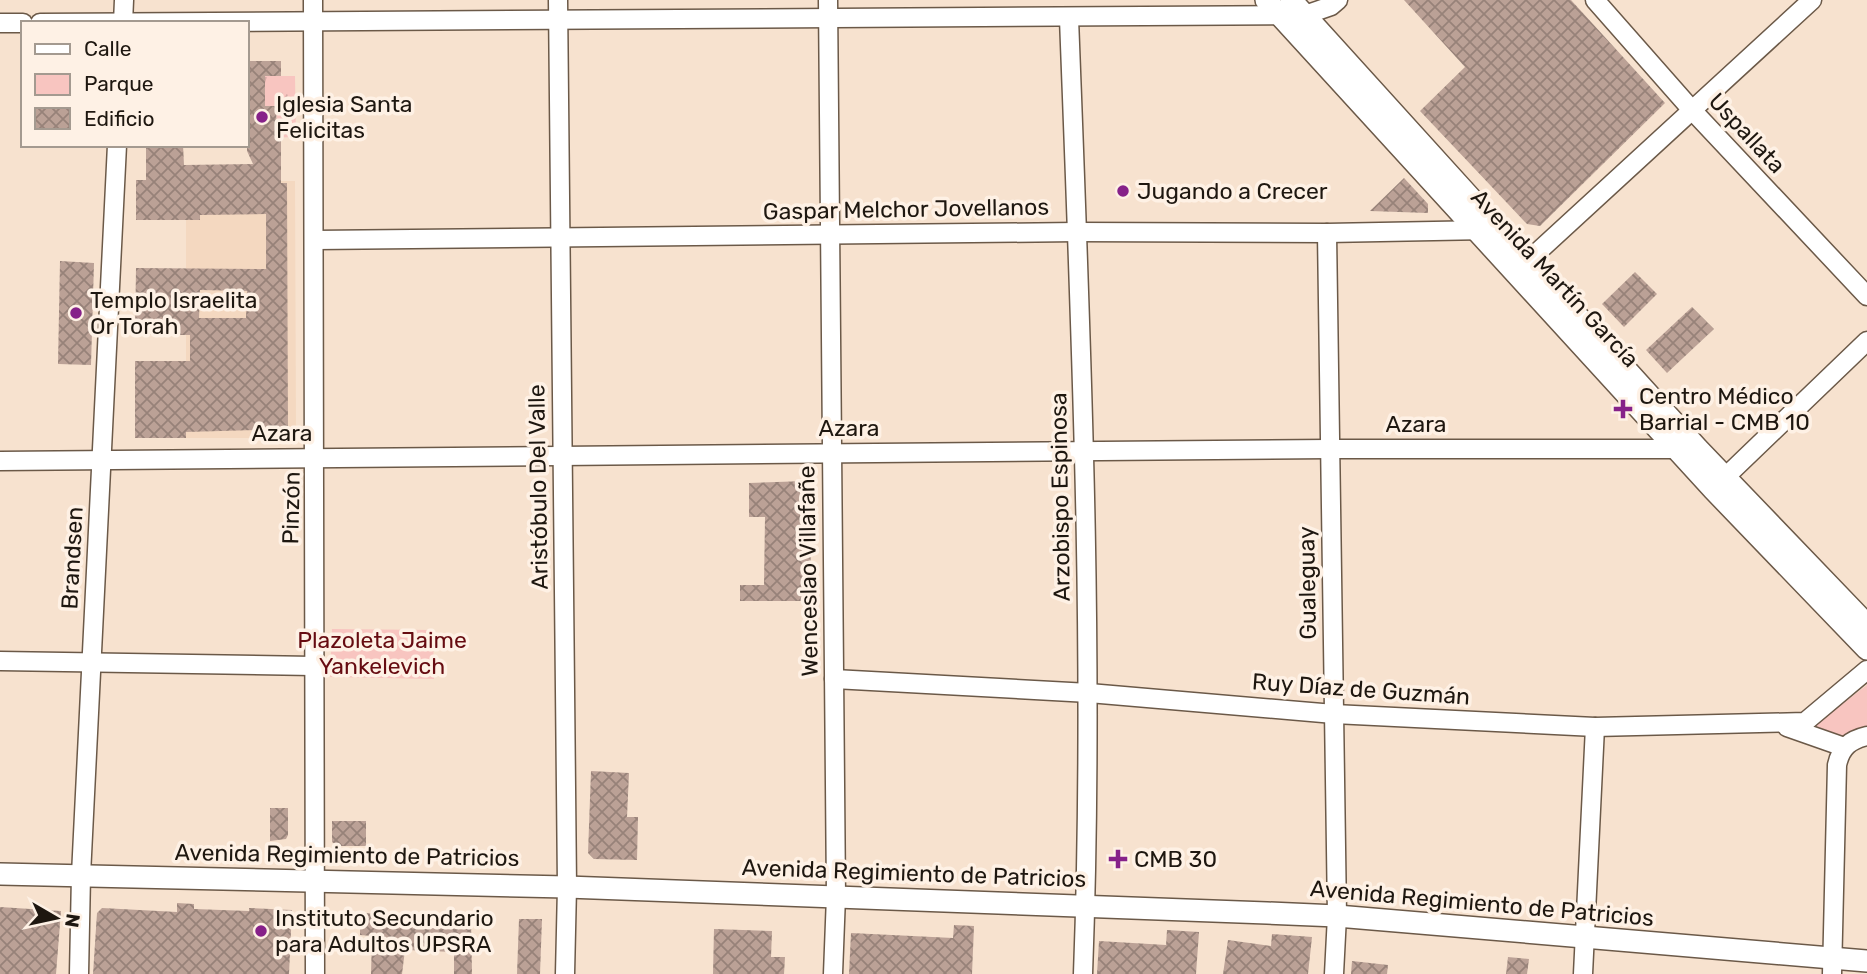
<svg xmlns="http://www.w3.org/2000/svg" width="1867" height="974" font-family="Rubik,sans-serif">
  <style>
    .built { fill: #f4d8c0 }
    .grass { fill: url(#grass-tufts) }
    .park { fill: #f8c5c0 }
    .building { fill: url(#building-cross-hatch); fill-rule: evenodd }
    .lines { fill: none; stroke-linecap: round; stroke-linejoin: round }
    .minor-casing { stroke: #6b5948; stroke-width: 21 }
    .major-casing { stroke: #6b5948; stroke-width: 24 }
    .minor { stroke: #fff; stroke-width: 18 }
    .major { stroke: #fff; stroke-width: 21 }
    .poi-dot { fill: #862189; stroke: #fef1e5; stroke-width: 2.5 }
    .labels { text-anchor: middle; dominant-baseline: central; stroke-width: 7; stroke-linejoin: round; paint-order: stroke }
    .poi-label { font-size: 23px; fill: #1e1710; stroke: #fef1e5; text-anchor: start }
    .street-label { font-size: 23px; fill: #1e1710; stroke: #fef1e5 }
    .park-label { font-size: 23px; fill: #660b11; stroke: #fef1e5 }
  </style>
  <defs>
    <pattern id="grass-tufts" width="24" height="20" patternUnits="userSpaceOnUse" patternTransform="scale(1.75)"><rect width="24" height="20" fill="#f8c5c0"/><path d="M3 7l-1-3M5 7V3M7 7l1-3M15 17l-1-3M17 17v-4M19 17l1-3" fill="none" stroke="#d4a8a4"/></pattern>
    <pattern id="building-cross-hatch" width="8" height="8" patternUnits="userSpaceOnUse" patternTransform="scale(1.75)"><rect width="8" height="8" fill="#bba196"/><path d="M0 0l8 8M0 8l8-8" fill="none" stroke="#978279"/></pattern>
  </defs>
  <rect width="100%" height="100%" fill="#f7e2cf"/>
  <path class="built" d="M186 181H295L296 438H186Z"/>
  <path class="grass" d="M265 76H295L296 137 264 138 277 127 276 106H265Z"/>
  <g class="park">
    <path d="M332 629 433 630 434 679 330 677Z"/>
    <path d="M1867 685V728H1860L1843 736 1815 734 1810 729Z"/>
  </g>
  <g class="building">
    <path d="M1404 0H1571L1665 103 1540 226 1527 224 1420 111 1465 67Z"/>
    <path d="M247 61H281V76H265V106H276L277 137H281V183H287L288 429 186 432V438H135V361H190V335H135L136 268 266 269V214L200 215V220H136V180H146V145H183L184 165 253 164 247 151ZM200 290 247 291 246 318H199Z"/>
    <path d="M1404 178 1428 204V213L1370 211Z"/>
    <path d="M60 261 94 263 91 365 58 364Z"/>
    <path d="M1635 272 1657 294 1624 327 1602 304Z"/>
    <path d="M1692 307 1714 329 1667 373 1646 350Z"/>
    <path d="M806 481 810 485 811 601H740V585H764L765 517H749V483Z"/>
    <path d="M591 771 629 773 627 817H638L637 860 594 859 588 853Z"/>
    <path d="M270 808H288V835L286 839 270 841Z"/>
    <path d="M332 821H366V846H338L332 842Z"/>
    <path d="M177 903 194 904V909L249 911V908L292 910 289 974H93L97 913 102 908 177 912Z"/>
    <path d="M0 907 61 911 56 974H0Z"/>
    <path d="M360 913 471 917 472 974H454V952L405 950 402 974H371L372 936 360 935Z"/>
    <path d="M519 919H542L540 974H517Z"/>
    <path d="M954 925 974 926 972 974H849L851 933 953 938Z"/>
    <path d="M714 929 772 931 771 957H785L784 974H713Z"/>
    <path d="M1167 930 1199 932 1196 974H1097L1099 941 1166 945Z"/>
    <path d="M1272 934 1312 937 1308 974H1223L1228 940 1271 946Z"/>
    <path d="M1508 957 1529 959 1527 974H1506Z"/>
    <path d="M1352 961 1388 965 1387 974H1351Z"/>
  </g>
  <g class="lines">
    <defs>
      <g id="minor">
        <path d="M313 0C315 325 313 649 315 974"/>
        <path d="M558 0 567 887 565 974"/>
        <path d="M828 0 836 896 833 974"/>
        <path d="M1595 0 1691 109 1867 296"/>
        <path d="M1069 18C1081 337 1095 655 1083 974"/>
        <path d="M0 23H23"/>
        <path d="M40 23 1305 15 1331 6 1338 0"/>
        <path d="M123 23 124 0"/>
        <path d="M1327 233 1337 916 1334 974"/>
        <path d="M315 240 1077 232 1327 233 1487 230"/>
        <path d="M1518 270 1812 0"/>
        <path d="M0 461 1329 449H1684"/>
        <path d="M1715 487 1867 341"/>
        <path d="M0 661 313 666"/>
        <path d="M834 679 1089 693 1334 714 1595 727 1805 722 1867 670"/>
        <path d="M1787 727 1844 747"/>
        <path d="M79 974 81 875 117 145"/>
        <path d="M1583 974 1595 727"/>
        <path d="M1832 974 1837 765C1841 747 1850 740 1867 736"/>
      </g>
      <g id="major">
        <path d="M1266 0 1713 489 1867 649"/>
        <path d="M1291 0 1698 449 1867 625"/>
        <path d="M0 874 567 887 1267 913 1337 916 1867 961"/>
      </g>
    </defs>
    <use href="#minor" class="minor-casing"/>
    <use href="#major" class="major-casing"/>
    <use href="#minor" class="minor"/>
    <use href="#major" class="major"/>
  </g>
  <g class="poi-dot">
    <circle cx="262" cy="117" r="7"/>
    <circle cx="1123" cy="191" r="7"/>
    <circle cx="76" cy="313" r="7"/>
    <path d="M1619.5 398.5h7v7h7v7h-7v7h-7v-7h-7v-7h7z"/>
    <path d="M1114.5 848.5h7v7h7v7h-7v7h-7v-7h-7v-7h7z"/>
    <circle cx="261" cy="931" r="7"/>
  </g>
  <g class="labels">
    <g class="poi-label">
      <text x="276" y="104">Iglesia Santa<tspan x="276" dy="26">Felicitas</tspan></text>
      <text x="1137" y="191">Jugando a Crecer</text>
      <text x="90" y="300">Templo Israelita<tspan x="90" dy="26">Or Torah</tspan></text>
      <text x="1639" y="396">Centro Médico<tspan x="1639" dy="26">Barrial - CMB 10</tspan></text>
      <text x="1134" y="859">CMB 30</text>
      <text x="275" y="918">Instituto Secundario<tspan x="275" dy="26">para Adultos UPSRA</tspan></text>
    </g>
    <g class="street-label">
      <text transform="translate(1747 133) rotate(47)">Uspallata</text>
      <text transform="translate(906 209) rotate(-1)">Gaspar Melchor Jovellanos</text>
      <text transform="translate(1555 278) rotate(47)">Avenida Martín García</text>
      <text x="1416" y="424">Azara</text>
      <text x="849" y="428">Azara</text>
      <text x="282" y="433">Azara</text>
      <text transform="translate(538 487) rotate(-91)">Aristóbulo Del Valle</text>
      <text transform="translate(1060 497) rotate(-91)">Arzobispo Espinosa</text>
      <text transform="translate(291 508) rotate(-89)">Pinzón</text>
      <text transform="translate(72 558) rotate(-87)">Brandsen</text>
      <text transform="translate(808 571) rotate(-91)">Wenceslao Villafañe</text>
      <text transform="translate(1307 583) rotate(-91)">Gualeguay</text>
      <text transform="translate(1361 689) rotate(4)">Ruy Díaz de Guzmán</text>
      <text transform="translate(347 855) rotate(1)">Avenida Regimiento de Patricios</text>
      <text transform="translate(914 873) rotate(2)">Avenida Regimiento de Patricios</text>
      <text transform="translate(1482 903) rotate(5)">Avenida Regimiento de Patricios</text>
    </g>
    <g class="park-label">
      <text x="382" y="640">Plazoleta Jaime<tspan x="382" dy="26">Yankelevich</tspan></text>
    </g>
  </g>
  <rect x="21" y="21" width="228" height="126" fill="#fef1e5" stroke="#a49a90" stroke-width="2"/>
  <rect x="35" y="44" width="35" height="10" fill="#ffffff" stroke="#a49a90" stroke-width="2"/>
  <text x="84" y="56" font-size="21" fill="#1e1710">Calle</text>
  <rect x="35" y="74" width="35" height="21" fill="#f8c5c0" stroke="#a49a90" stroke-width="2"/>
  <text x="84" y="91" font-size="21" fill="#1e1710">Parque</text>
  <rect x="35" y="108" width="35" height="21" fill="url(#building-cross-hatch)" stroke="#a49a90" stroke-width="2"/>
  <text x="84" y="126" font-size="21" fill="#1e1710">Edificio</text>
  <g transform="translate(56 918) rotate(99)" stroke="#fef1e5" stroke-width="5" paint-order="stroke">
  <path d="M0-5L12 26L0 18L-12 26Z" fill="#1e1710"/>
  <text y="-10" font-size="19" font-weight="bold" text-anchor="middle" fill="#1e1710">N</text>
  </g>
</svg>
